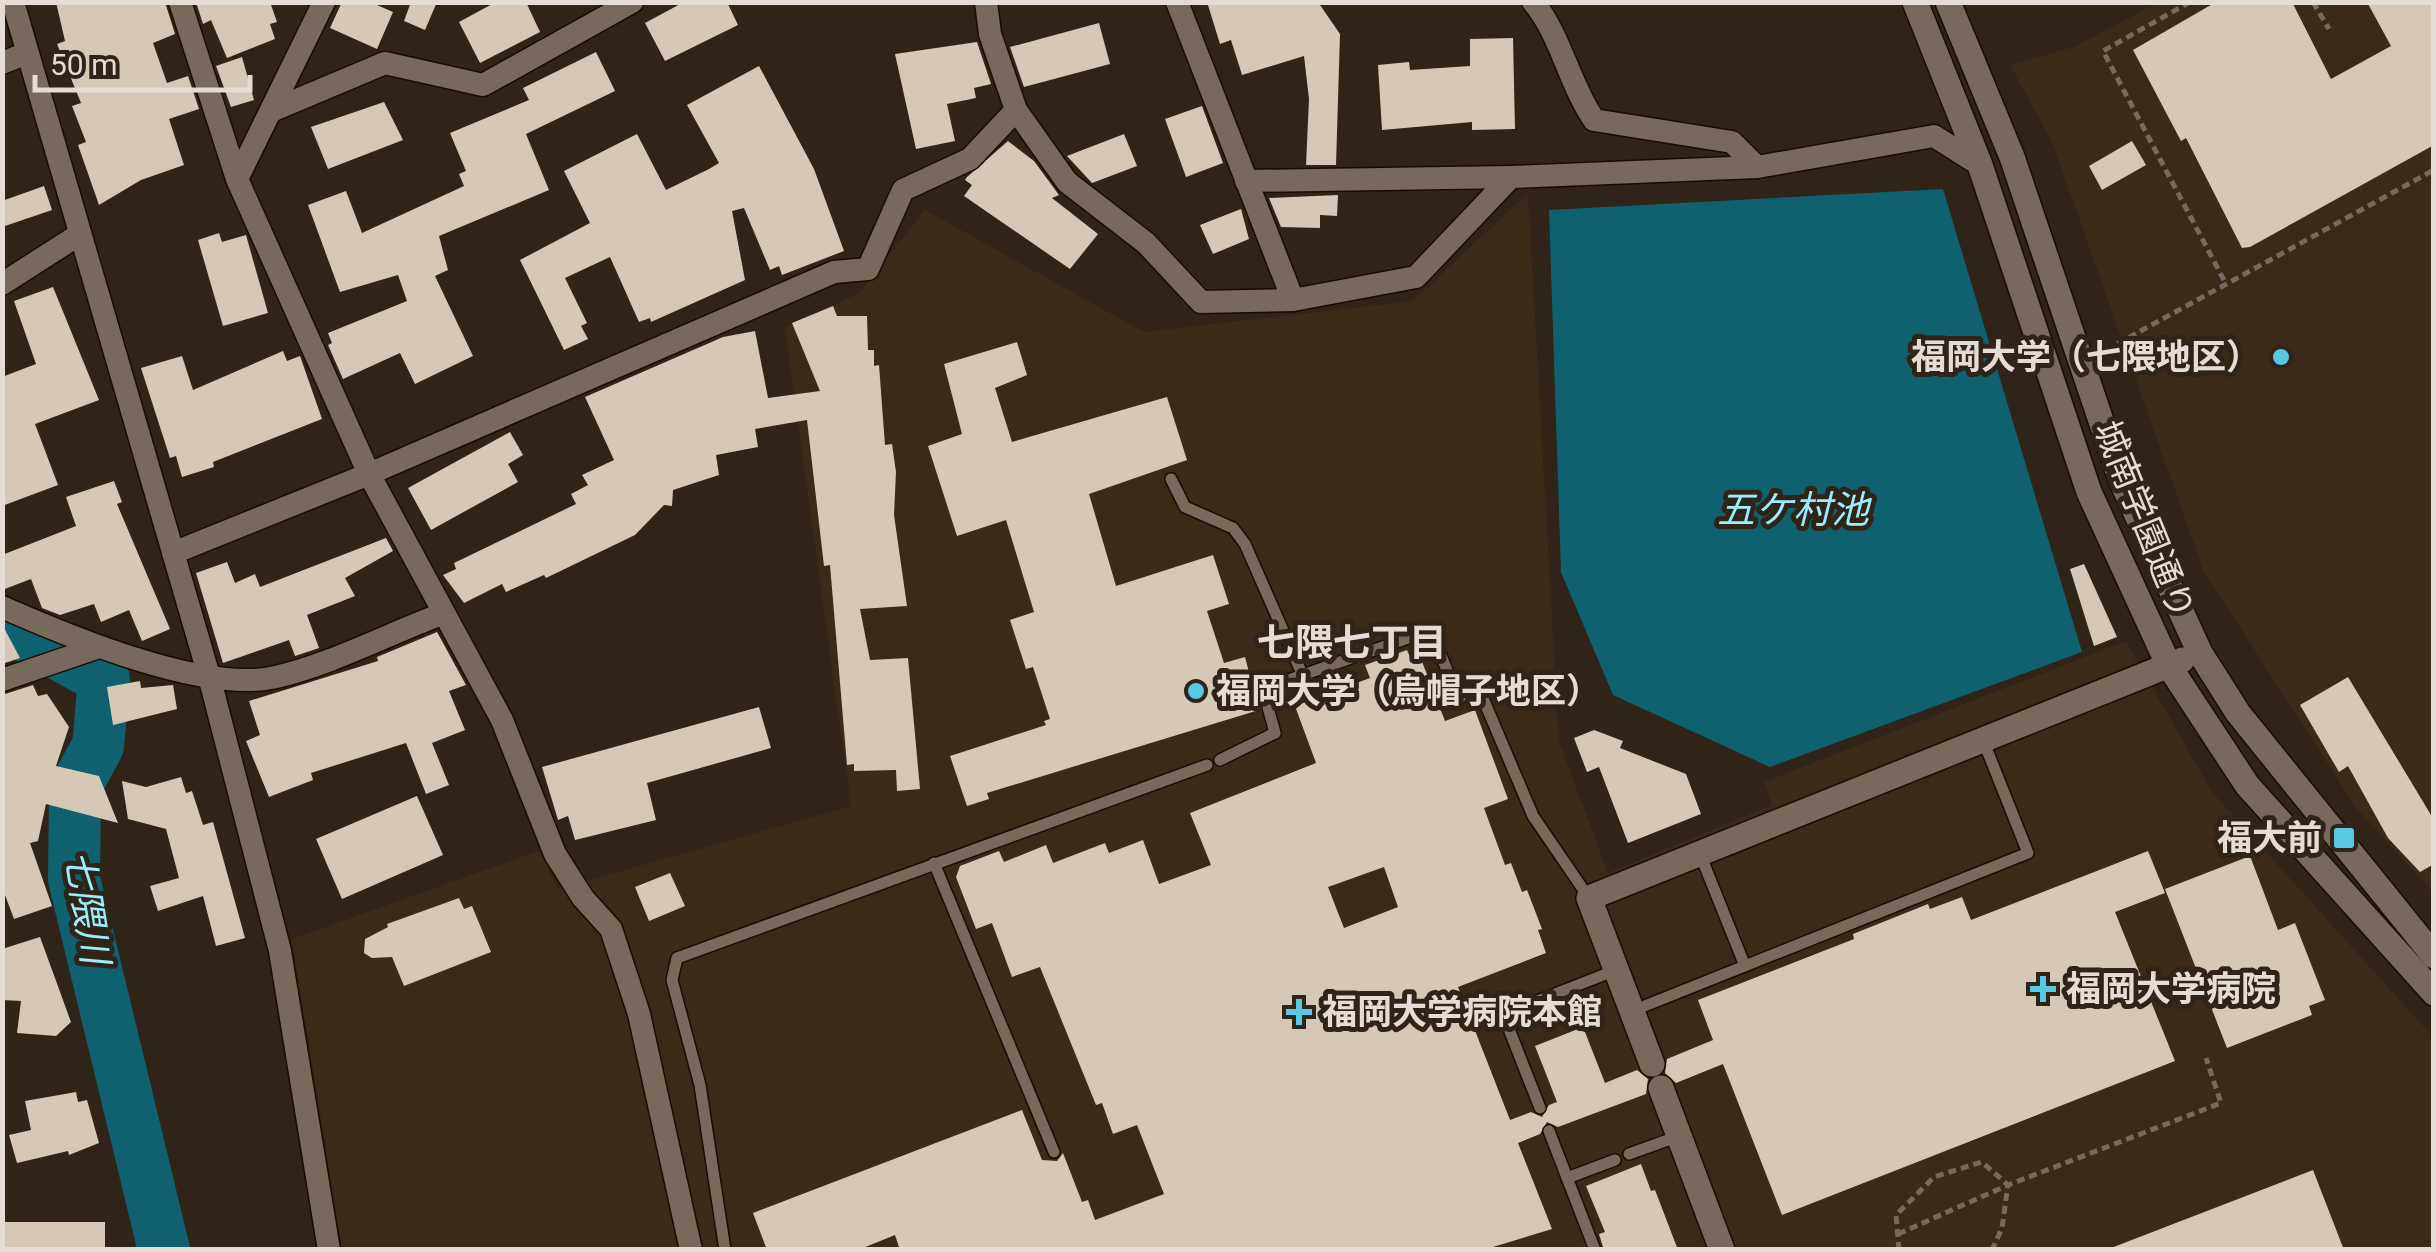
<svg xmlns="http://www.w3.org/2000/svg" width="2436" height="1252" font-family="Roboto,'Noto Sans JP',sans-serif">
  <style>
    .built { fill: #3a2b18 }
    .water { fill: #10616f }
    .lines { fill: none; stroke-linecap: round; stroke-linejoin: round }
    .river { stroke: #10616f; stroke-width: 52 }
    .building { fill: #d6c8b7; fill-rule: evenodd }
    .lane-casing { stroke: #170d03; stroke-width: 14 }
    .street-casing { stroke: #170d03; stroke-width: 25 }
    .secondary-casing { stroke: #170d03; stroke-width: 28 }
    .path { stroke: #746a5f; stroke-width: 5; stroke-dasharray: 8 5; stroke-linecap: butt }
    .lane { stroke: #77695b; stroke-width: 11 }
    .street { stroke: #77695b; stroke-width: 22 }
    .secondary { stroke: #77695b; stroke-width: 25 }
    .poi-dot { fill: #57c9e2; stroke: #2f2417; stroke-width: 4 }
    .labels { text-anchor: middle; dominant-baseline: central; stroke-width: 10; stroke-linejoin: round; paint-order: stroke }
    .poi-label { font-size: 35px; font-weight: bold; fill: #e5ddd5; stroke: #2f2417; text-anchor: start }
    .street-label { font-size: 35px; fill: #e5ddd5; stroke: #2f2417 }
    .water-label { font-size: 38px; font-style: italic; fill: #9aedfe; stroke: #2f2417 }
    .neighbourhood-label { font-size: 38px; font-weight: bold; fill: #e5ddd5; stroke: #2f2417 }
  </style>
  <rect width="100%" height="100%" fill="#2f2417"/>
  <g class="built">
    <path d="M2157 3H2433V892L2357 809 2204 572 2052 142 2010 65 2074 47Z"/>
    <path d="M1528 193 1559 741 1608 873 1772 805 1764 782 2126 641 2212 792 2433 1037V1249H342L292 939 539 851 558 889 851 806 785 328 859 293 925 210 1144 332 1413 301Z"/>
  </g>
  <path class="water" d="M1943 189 2082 652 1770 767 1613 695 1561 572 1549 210Z"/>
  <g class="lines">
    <path class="river" d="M2 623 104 679 98 746 75 788 74 879 164 1250"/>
  </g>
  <g class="building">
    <path d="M56 2H165L175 34 153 43 167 83 188 76 199 109 169 119 184 165 141 180 99 205 78 145 86 142 72 106 81 103 57 44 65 41Z"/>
    <path d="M196 2H270L277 22 270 24 275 39 227 58 211 20 203 24Z"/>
    <path d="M342 2H370L393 12 377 49 330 28Z"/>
    <path d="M411 2H437L425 30 404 21Z"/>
    <path d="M496 2H526L540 32 480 63 459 22Z"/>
    <path d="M684 2H727L738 25 665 61 645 23Z"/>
    <path d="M1207 2H1318L1340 34 1336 165H1306L1309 99 1304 56 1242 75 1231 40 1220 44Z"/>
    <path d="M2216 2H2292L2331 79 2391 46 2367 2H2434V145L2250 247 2242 248 2186 138 2181 141 2133 50Z"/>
    <path d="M1099 23 1110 64 1024 87 1010 47Z"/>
    <path d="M1513 38 1515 129 1472 130V122L1382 130 1378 65 1409 62 1410 70 1470 66V39Z"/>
    <path d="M977 42 991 84 974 88 976 98 947 104 955 141 916 149 895 54Z"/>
    <path d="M596 52 615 91 526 134 549 190 439 236 448 270 435 276 473 356 415 384 400 353 343 379 328 345 332 343 328 333 407 301 398 275 340 292 308 205 346 191 362 233 464 186 459 174 466 171 450 133 529 100 523 88Z"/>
    <path d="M242 57 254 100 231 107 216 66Z"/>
    <path d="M759 66 814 169 844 251 782 275 779 266 770 270 744 208 732 211 745 280 651 322 650 318 639 322 610 257 565 278 587 323 581 326 588 339 564 350 520 260 590 223 564 171 637 134 666 190 709 169 719 163 687 105Z"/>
    <path d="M384 102 403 140 328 169 311 127Z"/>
    <path d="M1202 106 1223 163 1186 177 1165 119Z"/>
    <path d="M1124 134 1137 166 1092 183 1067 156Z"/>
    <path d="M1008 141 1034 161 1059 195 1052 198 1098 234 1070 269 964 196 972 185 965 180 967 177Z"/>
    <path d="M2132 141 2146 165 2102 190 2089 166Z"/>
    <path d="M44 186 52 210 2 227V201Z"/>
    <path d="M1338 195 1337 216 1320 215V228L1281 227 1269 198Z"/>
    <path d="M1241 209 1249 239 1213 254 1200 225Z"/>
    <path d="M219 233 222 242 246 235 268 313 223 326 198 240Z"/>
    <path d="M53 287 99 400 35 424 58 485 2 506V377L36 364 14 301Z"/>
    <path d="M833 306 837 316H867L868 350H874V366L879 365 885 445 892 444 896 472 894 515 907 606 860 609 870 660 908 658 920 789 897 791 896 770 854 771V764L847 765 830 565 824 566 807 420 755 429 758 447 716 455 719 475 673 490 672 506 664 505 635 535 546 578 544 575 506 592 502 584 464 603 443 575 456 569 454 563 576 504 571 494 588 485 582 475 614 460 585 397 723 337 755 331 768 398 820 391 792 323Z"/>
    <path d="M1017 342 1027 375 995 388 1012 442 1167 397 1187 460 1089 494 1116 586 1213 555 1229 604 1207 611 1224 663 1245 657 1259 710 987 793 989 799 967 806 950 756 1046 725 1044 721 1050 719 1033 667 1026 669 1010 620 1034 612 1006 520 957 536 928 446 962 434 944 364Z"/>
    <path d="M283 351 287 361 300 356 322 419 213 462 214 467 182 477 176 456 170 458 141 368 182 356 193 390Z"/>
    <path d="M510 432 523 455 508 464 518 482 431 530 408 488Z"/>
    <path d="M114 481 122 502 117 504 170 629 142 641 129 610 101 622 94 604 60 615 42 608 31 579 2 590V555L76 526 66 497Z"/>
    <path d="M386 538 393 551 345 578 355 596 307 615 319 648 295 656 289 640 223 663 196 573 227 562 235 583 255 574 260 587Z"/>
    <path d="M2084 564 2117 637 2094 646 2070 569Z"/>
    <path d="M2 624 20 658 2 664Z"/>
    <path d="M437 632 466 685 449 691 465 730 432 743 449 785 426 794 406 743 311 773 313 780 269 797 246 741 260 735 249 701 378 661 377 657Z"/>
    <path d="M1407 650 1412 662 1421 659 1445 721 1475 710 1508 799 1484 808 1505 865 1511 863 1522 892 1527 890 1542 929 1538 930 1546 953 1458 987 1510 1120 1531 1112 1542 1117 1549 1105 1557 1102 1535 1046 1583 1027 1605 1083 1637 1070 1648 1079 1646 1094 1558 1127 1547 1122 1540 1134 1518 1143 1552 1229 1483 1250H900L895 1235 858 1250H767L753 1213 1022 1110 1042 1160 1057 1161 1063 1153 1082 1202 1088 1200 1095 1220 1164 1194 1137 1125 1113 1134 1102 1103 1096 1105 1040 967 1012 977 992 923 976 929 956 877 960 866 999 851 1004 862 1046 845 1053 863 1105 843 1109 853 1143 840 1159 884 1211 865 1190 813 1316 763 1295 706 1370 678 1365 665ZM1384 867 1398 907 1344 928 1328 887Z"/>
    <path d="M2348 677 2434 820V864L2420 872 2388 838 2348 766 2339 772 2300 705Z"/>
    <path d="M140 681 141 688 173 685 177 709 113 725 107 687Z"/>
    <path d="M33 685 38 696 47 694 69 727 56 766 99 776 118 823 46 804 38 841 30 843 52 906 14 919 2 887V695Z"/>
    <path d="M759 707 771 748 647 783 656 820 575 840 568 816 558 820 542 767Z"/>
    <path d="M1594 730 1623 741 1620 748 1686 774 1701 814 1628 843 1599 767 1587 772 1574 738Z"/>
    <path d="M181 777 186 793 192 791 203 825 213 822 245 938 216 946 203 896 158 911 150 886 179 878 166 829 128 819 122 781 146 787Z"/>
    <path d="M417 796 443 855 342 899 316 839Z"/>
    <path d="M2148 851 2165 893 2115 912 2175 1061 1782 1215 1723 1064 1676 1083 1665 1073 1667 1059 1713 1040 1698 1000 1854 939 1853 934 1928 904 1930 909 1962 897 1971 920Z"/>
    <path d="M2250 856 2278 930 2295 923 2325 1000 2309 1006 2312 1015 2227 1048 2165 889Z"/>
    <path d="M670 873 685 906 649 921 635 887Z"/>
    <path d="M459 898 464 909 472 906 491 952 404 986 392 957 372 958 364 953 365 939 388 927 387 924Z"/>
    <path d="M40 937 71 1022 56 1036 17 1033 21 1001 2 1000V949Z"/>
    <path d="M76 1092 78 1102 87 1100 99 1143 69 1155 68 1151 17 1163 9 1135 31 1130 25 1101Z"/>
    <path d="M1641 1164 1651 1191 1655 1190 1678 1250H1604L1599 1234 1605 1232 1586 1186Z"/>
    <path d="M2313 1170 2344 1250H2112L2111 1248Z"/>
    <rect x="2" y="1222" width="103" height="28"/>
  </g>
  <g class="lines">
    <defs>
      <g id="lane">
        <path d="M1171 479 1185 507 1233 528 1245 544 1303 676"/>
        <path d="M1220 760 1275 733 1263 689 1431 630 1458 698 1479 689 1533 816 1589 898"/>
        <path d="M1700 854 1745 966"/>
        <path d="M934 863 1054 1152"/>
        <path d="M1632 1011 2028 853 1983 740"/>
        <path d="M1540 1108 1509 1029 1532 1003 1616 970"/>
        <path d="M1549 1131 1595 1250"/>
        <path d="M1629 1154 1679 1136"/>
        <path d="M1567 1178 1615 1160"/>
        <path d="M725 1250 700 1085 672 980 677 958 1207 765"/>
      </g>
      <g id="street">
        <path d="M13 2 209 676 280 951 329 1250"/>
        <path d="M180 2 237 179"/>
        <path d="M324 2 237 179 369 474 502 720 555 854 583 898 611 929 639 1014 691 1250"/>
        <path d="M1177 2 1293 300"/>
        <path d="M1533 2C1561 35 1569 84 1594 120L1732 142 1757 167"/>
        <path d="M2 63 27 53"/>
        <path d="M1016 110 1067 182 1146 243 1201 302 1293 300 1416 277 1511 177 1757 167 1934 136 1980 165"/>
        <path d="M271 111 385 63 483 85 632 2"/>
        <path d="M1246 181 1511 177"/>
        <path d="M2 284 80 234"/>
        <path d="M173 553 369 474 834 272 868 269 903 190 970 159 1016 110 990 34 986 2"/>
        <path d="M2 607C68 636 205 694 276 677 332 664 388 634 442 614"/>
        <path d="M2 680 96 648"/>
      </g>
      <g id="secondary">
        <path d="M1915 2 1980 165 2089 492 2169 666 2247 785 2434 993"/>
        <path d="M1948 2 2012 157 2121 480 2200 653 2238 713 2434 956"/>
        <path d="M1652 1064 1589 898 2182 660"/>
        <path d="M1661 1088 1722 1250"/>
      </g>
    </defs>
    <use href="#lane" class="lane-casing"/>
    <use href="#street" class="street-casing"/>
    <use href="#secondary" class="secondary-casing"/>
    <g class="path">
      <path d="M2190 2 2103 51 2226 284"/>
      <path d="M2313 2 2329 29"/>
      <path d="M2434 134V135"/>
      <path d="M2106 350 2434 170"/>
      <path d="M1898 1234 2008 1185 2221 1103 2206 1058"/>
      <path d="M1899 1250 1896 1215 1934 1177 1982 1162 2008 1185 2002 1228 1992 1250"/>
    </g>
    <use href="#lane" class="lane"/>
    <use href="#street" class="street"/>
    <use href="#secondary" class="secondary"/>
  </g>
  <g class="poi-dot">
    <circle cx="2281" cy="357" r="10"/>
    <circle cx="1196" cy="691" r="10"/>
    <rect x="2332" y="826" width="24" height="24" rx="5"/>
    <path d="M2038 974h10v10h10v10h-10v10h-10v-10h-10v-10h10z"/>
    <path d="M1294 997h10v10h10v10h-10v10h-10v-10h-10v-10h10z"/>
  </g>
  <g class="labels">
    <g class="poi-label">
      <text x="2261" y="357" text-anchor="end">福岡大学（七隈地区）</text>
      <text x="1216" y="691">福岡大学（烏帽子地区）</text>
      <text x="2322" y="838" text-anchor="end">福大前</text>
      <text x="2066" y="989">福岡大学病院</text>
      <text x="1322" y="1012">福岡大学病院本館</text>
    </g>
    <g class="street-label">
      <text transform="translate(2144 520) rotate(68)">城南学園通り</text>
    </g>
    <g class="water-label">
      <text x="1793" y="510">五ケ村池</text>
      <text transform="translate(87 907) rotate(81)">七隈川</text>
    </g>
    <g class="neighbourhood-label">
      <text x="1352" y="643">七隈七丁目</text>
    </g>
  </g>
  <rect width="2436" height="1252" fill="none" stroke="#e5ddd5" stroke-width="10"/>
  <path d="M35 75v15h215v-15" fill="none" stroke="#e5ddd5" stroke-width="5"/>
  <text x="50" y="75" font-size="30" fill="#e5ddd5" stroke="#2f2417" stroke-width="8" paint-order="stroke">50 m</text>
</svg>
